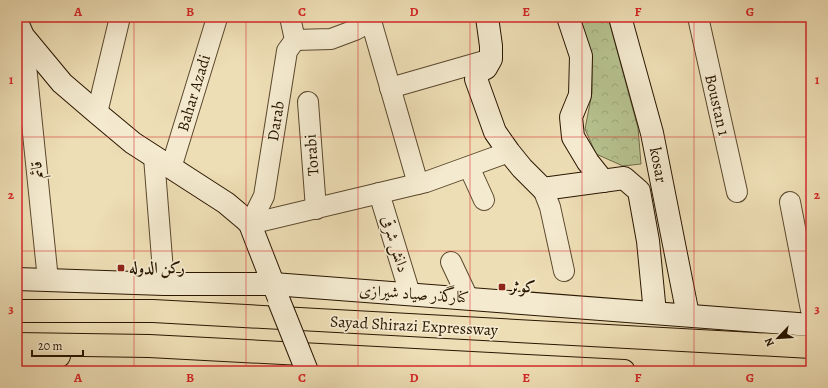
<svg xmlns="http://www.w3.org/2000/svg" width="828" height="388" font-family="Alegreya,Amiri,serif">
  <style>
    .forest { fill: url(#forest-crowns); stroke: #706c48 }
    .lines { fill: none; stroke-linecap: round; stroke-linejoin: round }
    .street-casing { stroke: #5a482d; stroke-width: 22 }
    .secondary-casing { stroke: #291600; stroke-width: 24 }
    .highway-casing { stroke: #291600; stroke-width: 24 }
    .street { stroke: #f4eacf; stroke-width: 20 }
    .secondary { stroke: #f4eacf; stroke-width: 22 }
    .highway { stroke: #eedeb5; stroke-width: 22 }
    .secondary-bridge-casing { stroke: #291600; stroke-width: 24; stroke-linecap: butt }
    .secondary-bridge { stroke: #f4eacf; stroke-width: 22 }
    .grid { fill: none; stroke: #d62828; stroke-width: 1; stroke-opacity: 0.55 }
    .poi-dot { fill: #8f2418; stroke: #f4eacf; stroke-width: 1.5 }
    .labels { text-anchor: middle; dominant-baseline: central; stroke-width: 3.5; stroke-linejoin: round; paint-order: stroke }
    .street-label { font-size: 16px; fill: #291600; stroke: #f4eacf }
    .poi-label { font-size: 16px; font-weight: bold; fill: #291600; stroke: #f4eacf; text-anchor: start }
    .neatline { fill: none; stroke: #d62828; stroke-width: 1.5 }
    .grid-label { font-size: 13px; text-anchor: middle; font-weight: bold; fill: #d62828 }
  </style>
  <defs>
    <pattern id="forest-crowns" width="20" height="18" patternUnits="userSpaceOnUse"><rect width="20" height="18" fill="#b6c28f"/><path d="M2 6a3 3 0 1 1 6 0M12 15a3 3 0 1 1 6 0" fill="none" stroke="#9ca67a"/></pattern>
  </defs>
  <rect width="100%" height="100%" fill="#eedeb5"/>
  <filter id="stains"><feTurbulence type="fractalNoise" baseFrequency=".005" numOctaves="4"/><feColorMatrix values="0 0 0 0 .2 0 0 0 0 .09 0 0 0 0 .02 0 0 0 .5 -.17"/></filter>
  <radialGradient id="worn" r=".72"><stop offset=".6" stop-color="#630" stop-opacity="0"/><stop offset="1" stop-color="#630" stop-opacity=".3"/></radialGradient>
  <path class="forest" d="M579 17H608L638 128 641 164 623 166 596 154 585 129 592 93V57Z"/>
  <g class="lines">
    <defs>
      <g id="street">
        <path d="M698 17 737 192"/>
        <path d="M23 36 48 280"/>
        <path d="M295 40 331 39 355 30 371 21 418 184"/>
        <path d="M390 88 491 59"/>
        <path d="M308 102 316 209"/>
        <path d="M97 113 120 17"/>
        <path d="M154 157 164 284"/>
        <path d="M469 167 484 200"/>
        <path d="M171 168 217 18"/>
        <path d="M543 189 550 207 564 271"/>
        <path d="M379 193 410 294"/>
        <path d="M790 202 811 310"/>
        <path d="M250 224 426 182 509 152"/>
        <path d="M250 224 264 196 287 51 295 40 290 17"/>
        <path d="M451 262 468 298"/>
      </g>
      <g id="secondary">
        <path d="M487 17 491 46V59L486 68 480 71 476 79 495 132 509 152 522 168 543 189 624 178 639 191 648 241 655 313"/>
        <path d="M568 17 581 56 580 95 571 117 573 137 588 162 603 181"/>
        <path d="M620 17 652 133 688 315"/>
        <path d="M17 22 23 36 62 83 97 113 133 143 226 203 245 219 250 224 255 237 278 296"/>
        <path d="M17 279 164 284H273L811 325"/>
      </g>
      <g id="highway">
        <path d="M17 311H153L811 347"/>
        <path d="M17 344 149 346 624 371"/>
        <path d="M17 361 59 356"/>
      </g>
    </defs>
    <use href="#street" class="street-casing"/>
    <use href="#secondary" class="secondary-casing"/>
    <use href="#highway" class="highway-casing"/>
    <use href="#street" class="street"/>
    <use href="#secondary" class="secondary"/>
    <use href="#highway" class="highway"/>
    <defs>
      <path id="secondary-bridge" d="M279 301 307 371"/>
    </defs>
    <use href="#secondary-bridge" class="secondary-bridge-casing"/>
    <use href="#secondary-bridge" class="secondary-bridge"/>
  </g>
  <path class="grid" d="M134 17V371M246 17V371M358 17V371M470 17V371M582 17V371M694 17V371M17 137H811M17 251H811"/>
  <g class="poi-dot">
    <rect x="117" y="264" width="8" height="8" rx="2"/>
    <rect x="498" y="283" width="8" height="8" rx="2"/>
  </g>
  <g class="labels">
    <g class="street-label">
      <text transform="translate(194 93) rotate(-73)">Bahar Azadi</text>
      <text transform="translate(717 105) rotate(77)">Boustan 1</text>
      <text transform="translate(276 121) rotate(-81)">Darab</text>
      <text transform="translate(312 155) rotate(-94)">Torabi</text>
      <text transform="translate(658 165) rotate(79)">kosar</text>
      <text transform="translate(37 170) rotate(-96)">قائم</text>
      <text transform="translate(395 244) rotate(73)">دانش شرقی</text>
      <text transform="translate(414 294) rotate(4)">کنارگذر صیاد شیرازی</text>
      <text transform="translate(414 326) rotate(3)">Sayad Shirazi Expressway</text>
    </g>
    <g class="poi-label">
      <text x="129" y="268">رکن الدوله</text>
      <text x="510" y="287">کوثر</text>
    </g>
  </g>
  <rect width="828" height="388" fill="none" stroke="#eedeb5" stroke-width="44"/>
  <g transform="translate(778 338) rotate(245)" stroke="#f4eacf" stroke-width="3" paint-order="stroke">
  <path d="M0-3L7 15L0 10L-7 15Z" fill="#291600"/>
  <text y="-6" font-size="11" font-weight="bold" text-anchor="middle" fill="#291600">N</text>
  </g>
  <path d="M32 350v6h51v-6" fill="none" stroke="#291600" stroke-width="2"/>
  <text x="38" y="350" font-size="12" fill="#291600" stroke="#f4eacf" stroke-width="3" paint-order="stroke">20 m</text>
  <rect x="22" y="22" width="784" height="344" class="neatline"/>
  <g class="grid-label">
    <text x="78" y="16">A</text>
    <text x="190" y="16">B</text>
    <text x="302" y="16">C</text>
    <text x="414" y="16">D</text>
    <text x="526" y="16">E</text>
    <text x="638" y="16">F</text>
    <text x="750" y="16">G</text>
    <text x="11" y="84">1</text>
    <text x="817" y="84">1</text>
    <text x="11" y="199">2</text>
    <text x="817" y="199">2</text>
    <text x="11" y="313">3</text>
    <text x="817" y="313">3</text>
    <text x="78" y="382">A</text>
    <text x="190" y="382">B</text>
    <text x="302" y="382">C</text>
    <text x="414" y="382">D</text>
    <text x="526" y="382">E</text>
    <text x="638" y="382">F</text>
    <text x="750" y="382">G</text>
  </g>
  <rect width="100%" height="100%" filter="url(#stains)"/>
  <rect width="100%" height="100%" fill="url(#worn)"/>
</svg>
